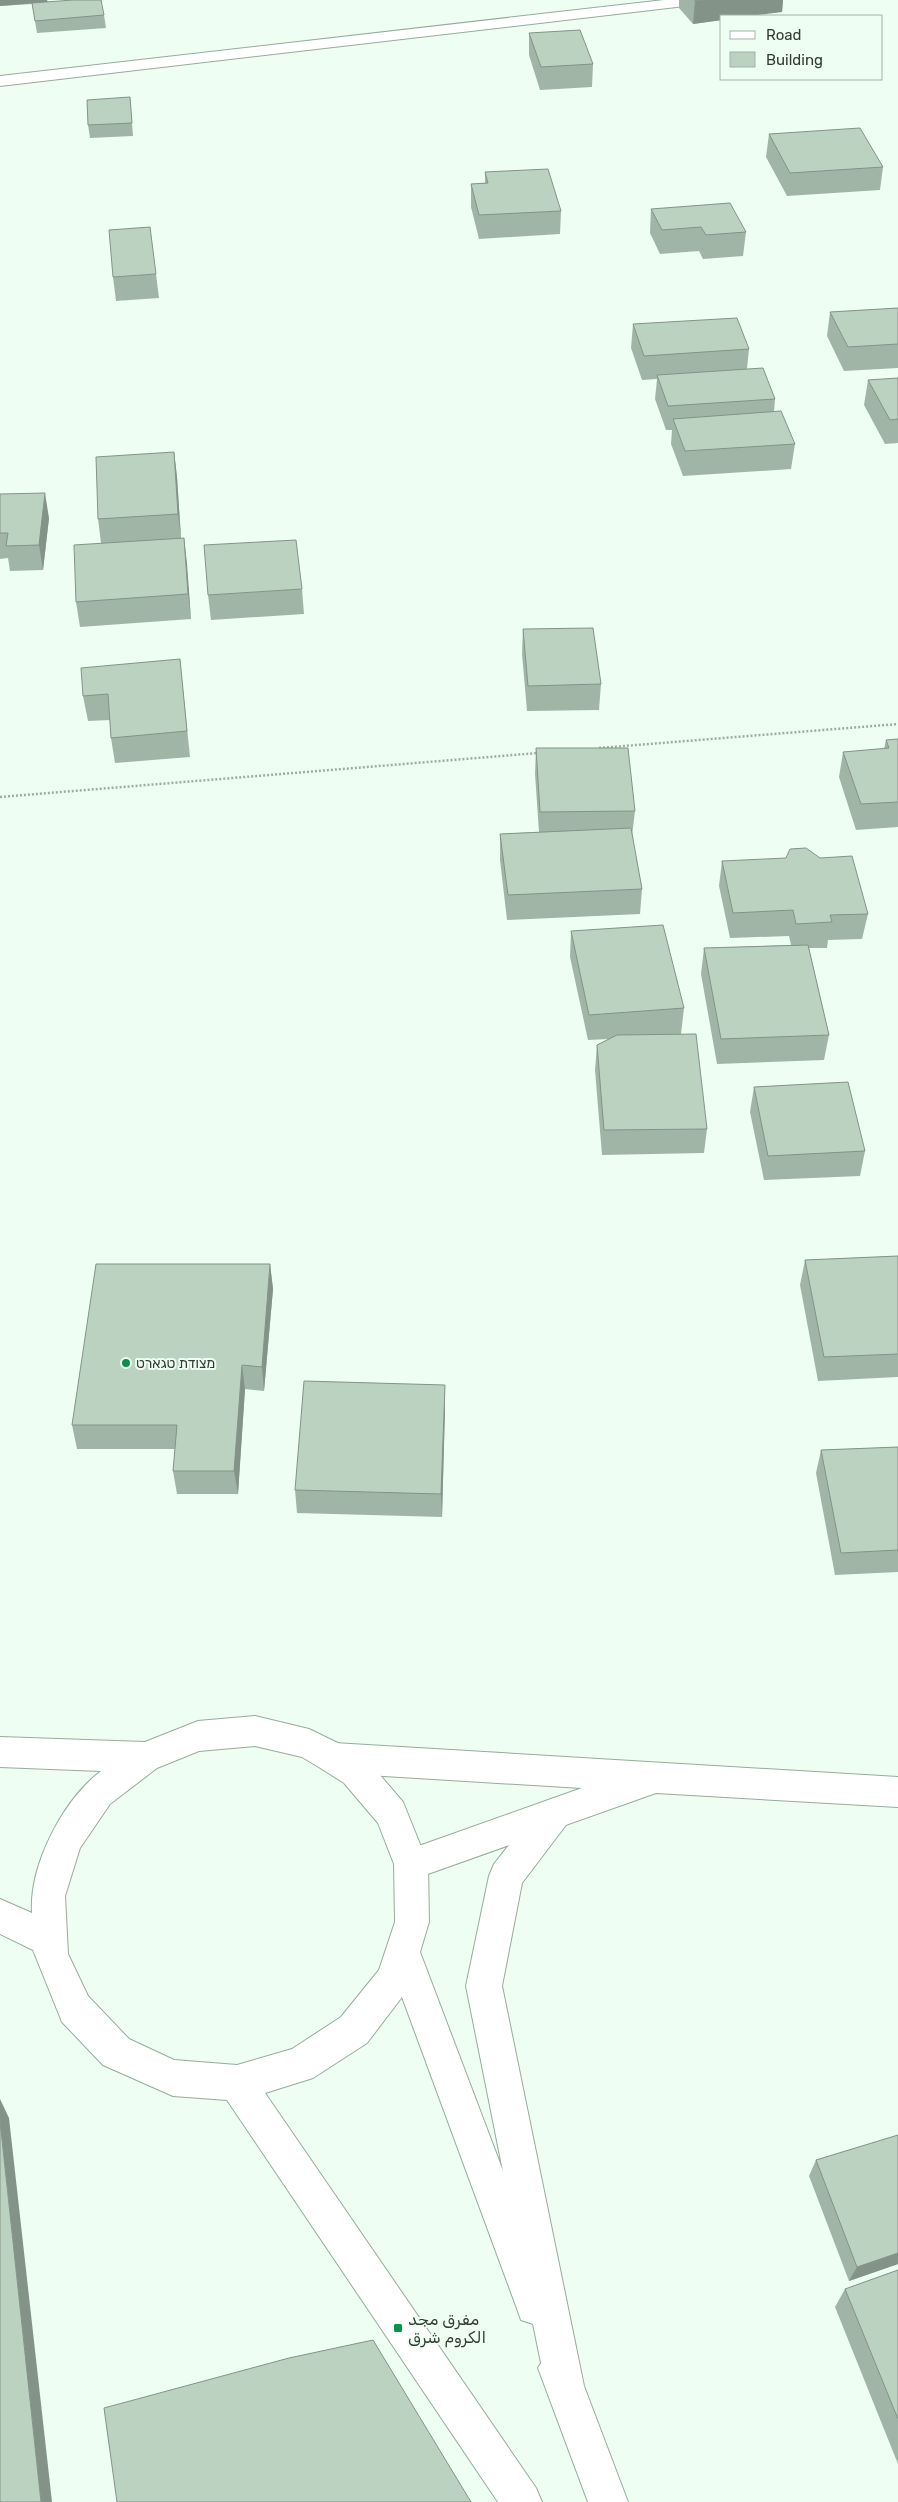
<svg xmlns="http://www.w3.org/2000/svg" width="898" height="2502" font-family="Rubik,Cairo,'Noto Sans Hebrew',sans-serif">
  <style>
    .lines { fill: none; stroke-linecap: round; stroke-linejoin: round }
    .service-casing { stroke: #95ac9b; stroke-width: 2 }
    .minor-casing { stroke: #95ac9b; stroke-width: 2 }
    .tertiary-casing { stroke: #95ac9b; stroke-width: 2 }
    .path { stroke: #a0aca3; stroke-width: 2.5; stroke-dasharray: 2 2; stroke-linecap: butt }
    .service { fill: #fff; fill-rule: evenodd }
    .minor { fill: #fff; fill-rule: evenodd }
    .tertiary { fill: #fff; fill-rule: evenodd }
    .wall { fill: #a1b5a6 }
    .shaded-wall { fill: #839387 }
    .building { fill: #bbd2c1; stroke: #839387 }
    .poi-dot { fill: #0b904d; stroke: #effef3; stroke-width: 2 }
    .labels { text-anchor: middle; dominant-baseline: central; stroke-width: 4; stroke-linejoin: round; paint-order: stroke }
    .poi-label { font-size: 14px; fill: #323b34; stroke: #effef3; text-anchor: start }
    .near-poi-label { font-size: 16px; fill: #323b34; stroke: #effef3; text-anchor: start }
  </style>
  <rect width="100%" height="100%" fill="#effef3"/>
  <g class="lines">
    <defs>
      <path id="service" d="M334 1743 898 1777V1807L656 1793 411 1880 399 1875 394 1864 399 1853 582 1788 334 1773 322 1769 318 1758 322 1747Z"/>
      <path id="minor" d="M664 0H709L702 4 0 86V76Z"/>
      <path id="tertiary" d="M255 1716 309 1729 346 1747 368 1761 403 1802 428 1864 429 1922 420 1952 503 2171 466 1986 489 1876 494 1864 542 1803 554 1798 566 1803 571 1814 566 1825 522 1883 502 1986 584 2386 628 2502H588L538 2368 541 2363 533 2324 521 2320 516 2306 402 1997 367 2043 313 2078 265 2093 536 2488 542 2502H498L227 2100 173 2096 103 2065 62 2022 33 1950 0 1934V1899L32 1913C29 1865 63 1800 101 1771L0 1767V1737L145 1742 198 1721ZM255 1746 302 1757 322 1769 344 1783 378 1823 394 1864 395 1922 379 1970 341 2017 292 2049 237 2065 174 2060 129 2039 88 1996 68 1954 65 1896 80 1848 110 1804 157 1768 199 1751Z"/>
    </defs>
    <use href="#service" class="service-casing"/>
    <use href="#minor" class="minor-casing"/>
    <use href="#tertiary" class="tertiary-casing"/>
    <g class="path">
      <path d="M599 748 898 724"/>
      <path d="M0 797 538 753"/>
    </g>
    <use href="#service" class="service"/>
    <use href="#minor" class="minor"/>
    <use href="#tertiary" class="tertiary"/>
  </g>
  <g class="wall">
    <path d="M0 0 48 2 104 15 106 28 37 33 32 4 0 6Z"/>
    <path d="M679 0H783L782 12 722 16V20L693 24 679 8Z"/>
    <path d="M529 33 593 64 592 87 540 90 529 55Z"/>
    <path d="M130 97 133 136 90 138 88 125Z"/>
    <path d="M769 134 883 167 880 190 787 196 766 157Z"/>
    <path d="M485 172 561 211 560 234 479 239 471 207V184L485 183Z"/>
    <path d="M651 209 746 232 743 256 703 259 699 251 660 254 650 233Z"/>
    <path d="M156 274 159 298 116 301 113 277Z"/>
    <path d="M898 308V368L844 371 827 336 830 312Z"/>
    <path d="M633 324 749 349 747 369 775 399 774 412 795 444 791 469 683 476 671 444 672 430H666L655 399 657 379 642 380 631 348Z"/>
    <path d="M898 378V443L885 444 864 405 868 380Z"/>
    <path d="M174 452 177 477 181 538H184L191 619 80 627 76 602 101 543 98 519Z"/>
    <path d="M0 494 49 518 43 570 10 571 8 558 0 559Z"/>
    <path d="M302 589 304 614 211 620 208 595Z"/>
    <path d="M523 629 601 684 599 710 527 711 522 654Z"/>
    <path d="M180 659 190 757 115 763 111 738 110 720 88 721 83 696Z"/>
    <path d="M898 739V827L856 830 839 777 843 752 884 749 886 740Z"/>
    <path d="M536 748 635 811 632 836 642 889 640 914 507 920 500 860V834L539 832 535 774Z"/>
    <path d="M722 861 868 914 862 939 828 940 827 948H809L829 1035 824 1060 717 1064 701 974 704 948 791 945 789 936 730 938 719 886Z"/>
    <path d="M571 931 684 1008 681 1034 707 1129 704 1153 602 1155 595 1070 597 1045 609 1039 588 1040 570 957Z"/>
    <path d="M754 1087 865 1151 860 1176 764 1180 750 1112Z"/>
    <path d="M898 1256V1377L818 1381 800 1285 805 1260Z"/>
    <path d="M270 1264 273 1289 264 1391 245 1389 238 1494H177L173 1471 175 1449H77L72 1425Z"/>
    <path d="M445 1408 442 1517 297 1513 295 1490Z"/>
    <path d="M898 1447V1572L835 1575 816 1473 821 1450Z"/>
    <path d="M898 2135V2264L849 2281 809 2176 816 2160Z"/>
    <path d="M898 2270V2464L835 2307 845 2289Z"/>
  </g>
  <g class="shaded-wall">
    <path d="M0 0H47L48 2 0 6Z"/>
    <path d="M706 0H783L782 12 749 16H722V20L693 24 695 1Z"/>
    <path d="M174 452 177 477 181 539 178 514Z"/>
    <path d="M45 493 49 518 43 570 39 545Z"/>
    <path d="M184 538 187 563 191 619 188 594Z"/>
    <path d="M270 1264 273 1289 264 1391 262 1367Z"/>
    <path d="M242 1365 245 1389 238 1494 234 1471Z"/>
    <path d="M445 1385V1408L442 1517 441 1494Z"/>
    <path d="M0 2099 9 2118 52 2502H41L0 2121Z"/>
    <path d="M898 2253V2264L849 2281 857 2267Z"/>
  </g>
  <g class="building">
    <path d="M73 0H101L104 15 35 21 32 3Z"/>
    <path d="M694 0H706L695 1Z"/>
    <path d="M580 30 593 64 541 67 529 33Z"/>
    <path d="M130 97 132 123 88 125 87 100Z"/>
    <path d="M860 128 883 167 790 173 769 134Z"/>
    <path d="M548 169 561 211 479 215 471 184 488 183 485 172Z"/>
    <path d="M730 203 746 232 706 235 701 227 662 230 651 209Z"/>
    <path d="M150 227 156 274 113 277 109 230Z"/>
    <path d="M898 308V344L848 347 830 312Z"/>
    <path d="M737 318 749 349 644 356 633 324Z"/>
    <path d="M763 368 775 399 668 406 657 375Z"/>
    <path d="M898 378V419L890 420 868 380Z"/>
    <path d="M781 411 795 444 685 451 673 419Z"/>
    <path d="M174 452 178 514 98 519 96 457Z"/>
    <path d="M45 493 39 545 6 546 8 533H0V494Z"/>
    <path d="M184 538 188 594 76 602 74 545Z"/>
    <path d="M296 540 302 589 208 595 204 545Z"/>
    <path d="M593 628 601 684 528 686 523 629Z"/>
    <path d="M180 659 187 731 111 738 108 694 83 696 81 668Z"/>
    <path d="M898 739V802L861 804 843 752 889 748 886 740Z"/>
    <path d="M536 748H628L635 811 540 812Z"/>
    <path d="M631 828 642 889 508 895 500 834Z"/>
    <path d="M806 848 820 858 852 856 868 914 830 915 832 922 796 924 793 910 733 913 722 861 786 858 790 849Z"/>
    <path d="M663 925 684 1008 589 1015 571 931Z"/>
    <path d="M808 945 829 1035 721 1039 704 948Z"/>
    <path d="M696 1034 707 1129 604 1130 597 1045 617 1035Z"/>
    <path d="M848 1082 865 1151 768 1156 754 1087Z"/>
    <path d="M898 1256V1354L824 1357 805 1260Z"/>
    <path d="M96 1264H270L262 1367 242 1365 234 1471H173L177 1425H72Z"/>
    <path d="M304 1381 445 1385 441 1494 295 1490Z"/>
    <path d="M898 1447V1550L841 1553 821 1450Z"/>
    <path d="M0 2121 41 2502H0Z"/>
    <path d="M898 2135V2253L857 2267 816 2160Z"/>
    <path d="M898 2270V2419L845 2289Z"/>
    <path d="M373 2340 471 2502H117L104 2408 289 2358Z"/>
  </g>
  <g class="poi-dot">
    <circle cx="126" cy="1363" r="5"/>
    <rect x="393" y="2323" width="10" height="10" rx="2.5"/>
  </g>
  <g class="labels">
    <g class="poi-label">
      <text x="136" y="1363">מצודת טגארט</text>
    </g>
    <g class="near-poi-label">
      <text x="408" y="2319">مفرق مجد<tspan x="408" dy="18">الكروم شرق</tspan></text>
    </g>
  </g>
  <rect x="720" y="15" width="162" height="65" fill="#effef3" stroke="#a3b0a7"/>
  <rect x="730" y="31" width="25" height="8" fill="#ffffff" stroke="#a3b0a7"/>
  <text x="766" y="40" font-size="15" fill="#323b34">Road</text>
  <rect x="730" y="52" width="25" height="15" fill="#bbd2c1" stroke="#a3b0a7"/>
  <text x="766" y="65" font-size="15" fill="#323b34">Building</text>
</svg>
